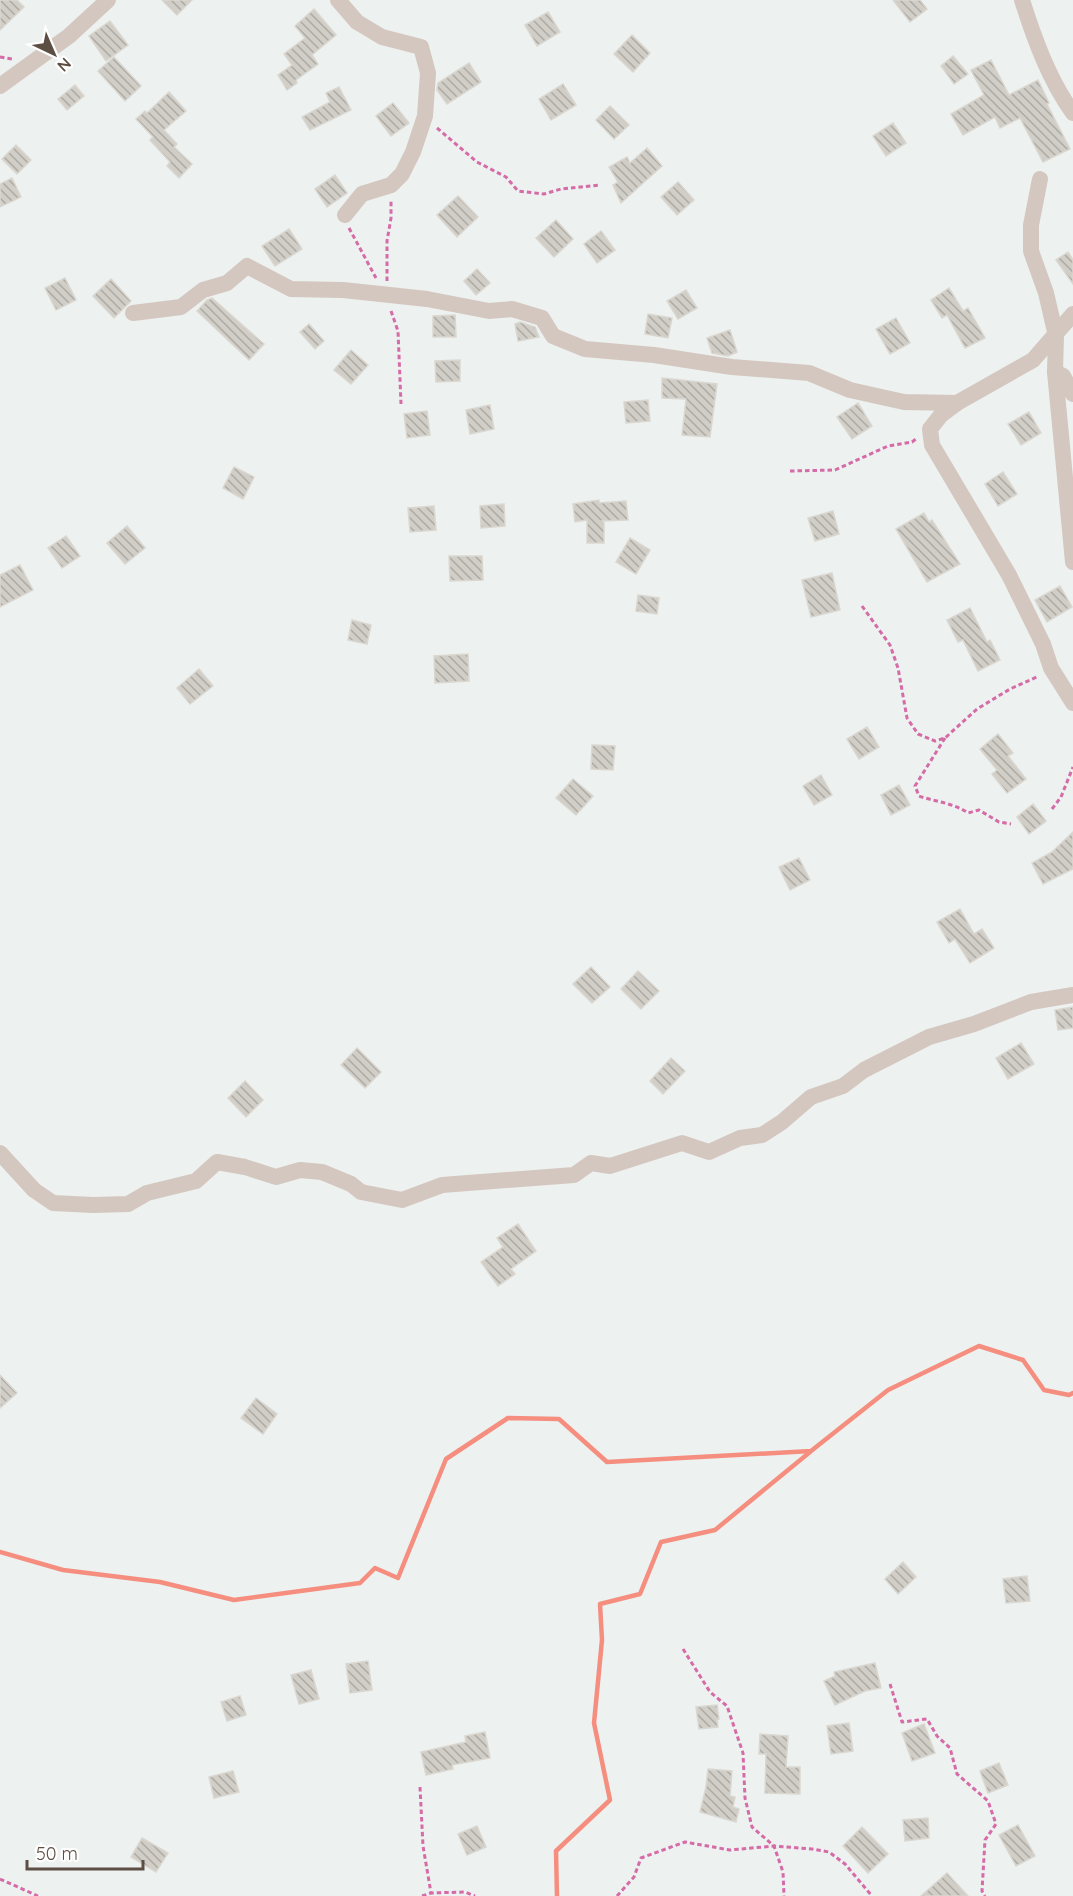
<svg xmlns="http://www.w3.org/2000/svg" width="1073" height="1896" font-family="Quicksand,sans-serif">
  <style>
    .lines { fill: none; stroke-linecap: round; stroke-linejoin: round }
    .stream { stroke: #f58e7f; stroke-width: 4.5 }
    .building { fill: url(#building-back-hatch); stroke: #dad7d1; stroke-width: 1.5 }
    .path { stroke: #d56ba7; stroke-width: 3; stroke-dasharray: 4.5 3; stroke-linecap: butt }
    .minor { stroke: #d4c7bf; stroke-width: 16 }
  </style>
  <defs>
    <pattern id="building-back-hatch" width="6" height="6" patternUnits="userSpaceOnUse" patternTransform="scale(1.5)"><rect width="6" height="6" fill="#d1cdc7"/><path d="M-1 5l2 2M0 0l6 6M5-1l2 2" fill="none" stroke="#ada9a3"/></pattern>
  </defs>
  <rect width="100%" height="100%" fill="#edf1f0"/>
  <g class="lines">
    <g class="stream">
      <path d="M0 1552 63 1570 160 1582 234 1600 360 1583 375 1568 398 1578 446 1459 508 1418 559 1419 607 1462 811 1451 888 1390 979 1346 1023 1360 1044 1390 1069 1395 1073 1393"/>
      <path d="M557 1896 556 1851 610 1800 594 1723 602 1640 600 1604 640 1594 661 1542 715 1530 810 1452"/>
    </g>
  </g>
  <g class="building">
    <path d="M0 0H17L24 7 0 30Z"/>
    <path d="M162 0H192L177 15Z"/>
    <path d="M893 0H920L927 9 910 22Z"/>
    <path d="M314 9 336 35 312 55 318 64 296 80 297 83 287 90 278 75 292 65 284 54 305 38 295 26Z"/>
    <path d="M548 12 560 32 537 46 525 25Z"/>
    <path d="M110 21 128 45 106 61 89 36Z"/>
    <path d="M632 35 650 53 633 72 614 54Z"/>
    <path d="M953 56 968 74 954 84 941 66Z"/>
    <path d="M114 57 141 86 125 101 98 71Z"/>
    <path d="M991 60 1009 95 1038 80 1049 103 1047 104 1070 149 1043 162 1020 118 1000 128 995 117 963 135 951 114 984 95 971 70Z"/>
    <path d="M469 63 481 82 447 104 437 90 438 83Z"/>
    <path d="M563 84 576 105 551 120 539 99Z"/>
    <path d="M75 85 84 96 67 110 58 99Z"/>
    <path d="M339 87 351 110 310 130 302 117 330 102 326 93Z"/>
    <path d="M169 92 186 111 164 130 177 144 174 147 192 164 179 178 167 166 170 162 150 140 153 137 136 119 145 111 147 113Z"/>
    <path d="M393 103 409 123 391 136 376 116Z"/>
    <path d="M610 106 629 125 614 139 596 120Z"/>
    <path d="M893 123 906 143 886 156 873 136Z"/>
    <path d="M16 145 31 160 17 174 2 159Z"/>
    <path d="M647 148 662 166 621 203 613 185 618 182 609 167 627 157 630 163Z"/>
    <path d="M335 175 347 193 327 207 315 189Z"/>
    <path d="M12 178 21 197 0 207V184Z"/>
    <path d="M678 182 694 200 677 215 661 197Z"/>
    <path d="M458 196 478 217 457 237 437 215Z"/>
    <path d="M556 220 573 239 554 257 536 238Z"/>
    <path d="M289 229 302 249 275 266 262 246Z"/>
    <path d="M601 231 615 250 597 263 584 244Z"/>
    <path d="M1068 252 1073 260V284L1056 260Z"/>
    <path d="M477 269 490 283 476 295 464 281Z"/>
    <path d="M65 278 76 300 56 310 45 288Z"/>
    <path d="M111 279 131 301 114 318 93 296Z"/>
    <path d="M949 288 963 311 968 308 985 338 965 348 947 315 942 318 931 300Z"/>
    <path d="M686 290 697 308 678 319 667 301Z"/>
    <path d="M212 298 264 344 249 360 197 311 207 300Z"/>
    <path d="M648 314 672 318 668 338 645 334Z"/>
    <path d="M455 315 456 337H433V316Z"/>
    <path d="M896 318 910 343 890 354 876 329Z"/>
    <path d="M520 322 535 327 539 337 518 341 515 324Z"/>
    <path d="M309 324 324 341 315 349 300 332Z"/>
    <path d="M730 330 737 352 728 356 712 353 707 338Z"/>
    <path d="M351 350 368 365 351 384 334 370Z"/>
    <path d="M460 360V381L436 382 435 361Z"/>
    <path d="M662 378 717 384 710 437 682 435 686 399 662 398Z"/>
    <path d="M648 400 650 421 626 423 624 402Z"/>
    <path d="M858 403 872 426 852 439 837 417Z"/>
    <path d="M490 405 494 429 470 434 466 410Z"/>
    <path d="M427 411 430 435 407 438 404 414Z"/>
    <path d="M1029 412 1041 433 1021 445 1008 424Z"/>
    <path d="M234 467 254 477 243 499 223 488Z"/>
    <path d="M1003 472 1017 494 998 506 985 484Z"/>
    <path d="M599 500V503L626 501 628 520 602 521 604 523V543H587V520L575 522 573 504Z"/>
    <path d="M504 504 505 526 481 528 480 506Z"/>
    <path d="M434 506 436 530 410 532 408 508Z"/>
    <path d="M833 511 839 534 815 541 808 518Z"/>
    <path d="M924 513 929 522 932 520 960 564 927 582 896 529Z"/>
    <path d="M127 526 145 548 125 564 107 543Z"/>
    <path d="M66 536 80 556 62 568 48 548Z"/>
    <path d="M630 538 650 550 636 574 616 562Z"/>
    <path d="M449 556H482L483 580 450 581Z"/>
    <path d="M20 565 33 590 0 607V575Z"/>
    <path d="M832 573 840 610 811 617 802 580Z"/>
    <path d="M1060 586 1072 607 1047 622 1035 600Z"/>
    <path d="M638 595 659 598 657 614 636 611Z"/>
    <path d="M970 608 987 642 990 640 1000 660 978 671 963 640 958 642 947 620Z"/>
    <path d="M352 620 371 625 367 644 348 640Z"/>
    <path d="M468 654 469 681 435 683 434 656Z"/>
    <path d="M199 669 213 686 190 704 177 688Z"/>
    <path d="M867 727 879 747 859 759 847 739Z"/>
    <path d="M998 734 1013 753 1008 756 1026 779 1007 793 992 774 997 770 980 749Z"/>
    <path d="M592 745 615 746 613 770 591 769Z"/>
    <path d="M821 775 832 795 814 805 803 786Z"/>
    <path d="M573 779 593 796 576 815 556 798Z"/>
    <path d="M899 785 910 805 891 815 881 795Z"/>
    <path d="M1033 804 1046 821 1029 834 1017 817Z"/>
    <path d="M1073 832V869L1043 884 1032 863 1052 852Z"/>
    <path d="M799 858 810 880 790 890 779 867Z"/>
    <path d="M960 909 974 934 982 929 994 948 970 963 955 939 949 943 937 922Z"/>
    <path d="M591 967 610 987 592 1003 573 984Z"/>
    <path d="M638 971 659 991 641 1009 621 989Z"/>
    <path d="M1073 1007V1028L1058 1030 1055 1010Z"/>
    <path d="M1021 1043 1034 1064 1008 1079 996 1058Z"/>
    <path d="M357 1048 381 1072 365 1088 341 1065Z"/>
    <path d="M671 1058 685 1071 663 1094 650 1081Z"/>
    <path d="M245 1081 263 1100 246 1117 228 1098Z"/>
    <path d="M518 1224 536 1251 511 1269 515 1274 498 1286 481 1262 503 1247 497 1238Z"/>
    <path d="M0 1375 17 1393 0 1408Z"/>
    <path d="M256 1398 277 1414 263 1434 241 1418Z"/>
    <path d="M903 1562 916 1577 898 1594 885 1579Z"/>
    <path d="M1027 1576 1030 1601 1006 1603 1003 1579Z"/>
    <path d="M368 1661 372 1690 350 1693 346 1664Z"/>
    <path d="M875 1663 881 1688 865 1691 835 1705 824 1681 835 1676 834 1672Z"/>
    <path d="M311 1670 319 1699 299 1704 291 1675Z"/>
    <path d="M240 1696 246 1715 227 1721 221 1702Z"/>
    <path d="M717 1705 719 1719 717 1720 718 1727 699 1729 696 1707Z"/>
    <path d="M849 1723 853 1751 831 1754 827 1726Z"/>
    <path d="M924 1724 935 1753 912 1761 902 1733Z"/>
    <path d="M485 1732 490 1758 452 1765 453 1769 426 1775 421 1752 466 1742 465 1736Z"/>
    <path d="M760 1734 788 1736 786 1767H800V1794L765 1793 766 1754H759Z"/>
    <path d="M999 1763 1008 1785 988 1793 980 1771Z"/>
    <path d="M708 1769 732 1771 730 1796 735 1797 733 1807 739 1809 736 1822 700 1812 706 1787Z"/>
    <path d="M233 1771 239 1792 214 1798 209 1777Z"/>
    <path d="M928 1818 929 1838 905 1841 903 1820Z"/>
    <path d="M1018 1825 1035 1856 1016 1866 999 1835Z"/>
    <path d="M477 1826 486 1847 467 1855 458 1834Z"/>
    <path d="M862 1827 888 1854 868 1873 843 1846Z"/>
    <path d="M142 1838 168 1853 156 1872 131 1857Z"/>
    <path d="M947 1873 968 1896H921Z"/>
  </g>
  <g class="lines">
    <g class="path">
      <path d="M0 57 12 59"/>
      <path d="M437 128 477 162 506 177 518 191 544 194 561 189 600 185"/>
      <path d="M349 228 376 278"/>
      <path d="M387 281V241L391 218V201"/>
      <path d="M391 311 398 331 401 404"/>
      <path d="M790 471 835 470 888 446 912 442 916 439"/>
      <path d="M862 606 890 645 898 668 907 718 918 734 935 741 945 738 977 709 1010 689 1039 676"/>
      <path d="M945 738 915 786 919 796C936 802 954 803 968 813L979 810 999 822 1011 824"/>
      <path d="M1052 809 1061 797 1073 767"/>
      <path d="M683 1649 710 1692 727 1706 743 1753 745 1798 752 1827 774 1846 783 1872 784 1896"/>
      <path d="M890 1684 902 1722 927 1719 937 1736 950 1748 957 1774 988 1801 996 1824 985 1840 982 1891 985 1896"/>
      <path d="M420 1787 423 1846 431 1893 465 1892 475 1896"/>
      <path d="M0 1879 38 1896"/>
      <path d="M422 1896 431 1893"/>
      <path d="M617 1896 634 1877 641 1858 685 1842 730 1850 774 1846 812 1849 829 1852 845 1864 872 1896"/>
    </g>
    <g class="minor">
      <path d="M338 0 357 22 382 37 421 47 428 73 425 116 413 152 402 174 391 185 362 194 345 215"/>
      <path d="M1022 0C1034 38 1049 80 1073 113"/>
      <path d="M0 86 69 36 108 0"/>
      <path d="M1040 179 1031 225V251L1046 293 1056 336 1055 372 1073 562"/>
      <path d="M133 313 181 307 203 290 227 283 247 266 291 289 343 290 427 299 489 311 512 309 542 318 553 336 585 349 654 355 732 367 809 373 850 390 904 402 957 403 1033 360 1073 314"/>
      <path d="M1055 372 1063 376 1073 394"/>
      <path d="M957 403 941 415 930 429 932 445 1009 575 1043 644 1051 668 1073 703"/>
      <path d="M0 1153 34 1190 53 1203 93 1205 128 1204 147 1193 196 1181 217 1162 245 1167 276 1177 300 1170 322 1172 351 1184 361 1192 402 1200 442 1185 574 1175 591 1163 610 1166 682 1143 709 1152 740 1138 762 1135 782 1122 811 1097 843 1086 864 1070 929 1037 974 1024 1031 1002 1073 995"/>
    </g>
  </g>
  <g transform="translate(54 54) rotate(136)" stroke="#ffffff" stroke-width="4.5" paint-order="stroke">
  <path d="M0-4.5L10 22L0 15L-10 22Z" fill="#5d4e44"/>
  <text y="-9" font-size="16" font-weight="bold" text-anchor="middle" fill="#5d4e44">N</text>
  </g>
  <path d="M27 1860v9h116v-9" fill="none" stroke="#5d4e44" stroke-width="3"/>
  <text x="36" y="1860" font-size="18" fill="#5d4e44" stroke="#ffffff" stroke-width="4.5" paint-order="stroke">50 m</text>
</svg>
